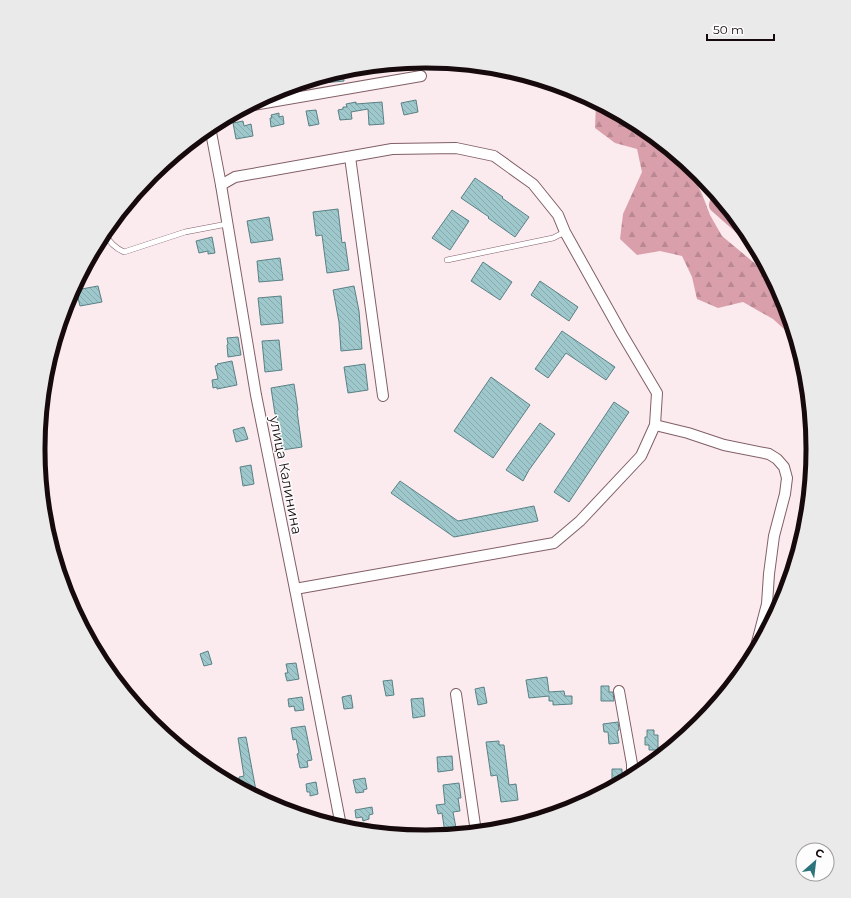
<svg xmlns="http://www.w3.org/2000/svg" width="851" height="898" font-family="Montserrat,sans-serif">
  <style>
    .forest { fill: url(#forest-firs) }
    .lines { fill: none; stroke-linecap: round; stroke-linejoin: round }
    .river { stroke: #d199a4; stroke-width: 16 }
    .building { fill: url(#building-back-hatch); stroke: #598185 }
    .service-casing { stroke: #815f66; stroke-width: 6 }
    .minor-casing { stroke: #815f66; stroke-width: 12 }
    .service { stroke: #fff; stroke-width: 5 }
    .minor { stroke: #fff; stroke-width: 10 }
    .labels { text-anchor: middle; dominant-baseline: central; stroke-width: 3; stroke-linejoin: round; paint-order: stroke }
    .street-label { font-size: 14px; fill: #160a0d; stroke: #fdfdfd }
    .rim { fill: none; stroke: #160a0d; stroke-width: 5 }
  </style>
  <defs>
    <pattern id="forest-firs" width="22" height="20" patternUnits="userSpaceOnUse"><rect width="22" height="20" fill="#d9a0ac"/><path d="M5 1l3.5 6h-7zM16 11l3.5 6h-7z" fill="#ba8893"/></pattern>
    <pattern id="building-back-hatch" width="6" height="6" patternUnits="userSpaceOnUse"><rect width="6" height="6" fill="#9ec8cc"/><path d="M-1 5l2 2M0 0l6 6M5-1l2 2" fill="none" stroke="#87aaae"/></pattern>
  </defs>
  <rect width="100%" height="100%" fill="#fbebee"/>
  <path class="forest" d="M596 103 641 127 688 166 702 194 710 215 722 236 758 266 771 285 778 290 784 301 796 340 773 319 743 302 718 308 697 299 692 277 682 256 660 251 637 255 620 239 623 214 642 172 637 149 615 143 595 128Z"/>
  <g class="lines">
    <path class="river" d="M719 199 717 205 742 227"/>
  </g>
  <g class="building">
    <path d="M343 71 344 81 312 84 311 81Z"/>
    <path d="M416 100 418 112 404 115 401 103Z"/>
    <path d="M356 102V104L382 102 384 124 369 125 368 109 351 112 352 119 340 120 338 110 343 109V107H347L346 104Z"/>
    <path d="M316 110 319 124 309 126 306 111Z"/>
    <path d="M279 113V117L283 116 284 124 271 127 270 118H272L271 115Z"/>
    <path d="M243 121 244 126 251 124 253 136 236 139 233 123Z"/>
    <path d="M475 178 503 197 502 198 529 217 515 237 488 218 489 217 461 198Z"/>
    <path d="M338 209 342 243 345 242 349 270 327 273 322 235 316 236 313 212Z"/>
    <path d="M452 210 469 221 450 250 432 238Z"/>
    <path d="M269 217 273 240 251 243 247 221Z"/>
    <path d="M212 237 215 253 208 254V251L199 253 196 241Z"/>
    <path d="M280 258 283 280 259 282 257 261Z"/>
    <path d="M483 262 512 282 500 300 471 281Z"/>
    <path d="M540 281 578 307 569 321 531 295Z"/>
    <path d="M98 286 102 302 80 306 76 290Z"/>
    <path d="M354 286 359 311 362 349 341 351 339 322 333 290Z"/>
    <path d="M281 296 283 323 261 325 258 298Z"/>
    <path d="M562 331 615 367 606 380 566 353 548 378 535 369Z"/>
    <path d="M238 337 241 355 228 357 227 345 228 344 227 338Z"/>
    <path d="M279 340 282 370 265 372 262 341Z"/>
    <path d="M232 361 237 385 217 389V387L213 388 212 380 218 379 215 366 218 365 217 364Z"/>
    <path d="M365 364 368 390 348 393 344 367Z"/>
    <path d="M491 377 530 405 493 458 454 431Z"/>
    <path d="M294 384 298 410 297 411 302 447 282 450 277 414H275L271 388Z"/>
    <path d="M614 402 629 412 569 502 554 492Z"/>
    <path d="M540 423 555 434 529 470 523 481 506 470 513 460Z"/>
    <path d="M244 427 248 439 236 442 233 430Z"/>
    <path d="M251 465 254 484 243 486 240 467Z"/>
    <path d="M400 481 458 521 534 506 538 521 454 537 391 493Z"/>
    <path d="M208 651 212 664 204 666 200 654Z"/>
    <path d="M296 663 299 679 287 681 285 673H288L286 664Z"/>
    <path d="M547 677 549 692 564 691 565 696H572V704L553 705V701H549V696L529 698 526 680Z"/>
    <path d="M392 680 394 695 386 696 383 681Z"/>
    <path d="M601 686H609V692H613L614 701H601Z"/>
    <path d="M484 687 487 703 478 705 475 689Z"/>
    <path d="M351 695 353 708 344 709 342 697Z"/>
    <path d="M302 697 304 710 295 711 294 706 289 707 288 699Z"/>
    <path d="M423 698 425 716 413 718 411 699Z"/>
    <path d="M618 722 619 730 617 731 619 743 609 744 608 732H604L603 724Z"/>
    <path d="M305 726 312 760 307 761 308 767 300 768 297 754 299 753 296 739 293 740 291 728Z"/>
    <path d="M647 730H654V735H658V750H649V745H645V737H647Z"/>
    <path d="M246 737 257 796 247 791 246 787H240L239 777 244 776 238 738Z"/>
    <path d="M499 741V745H504L509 785 516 784 518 800 501 802 497 775 491 776 486 742Z"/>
    <path d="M452 756 453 770 438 772 437 757Z"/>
    <path d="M612 769H622V781L620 782H612Z"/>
    <path d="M365 778 367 789 363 790 364 792 356 793 353 780Z"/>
    <path d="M316 782 318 794 310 796V792H307L306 784Z"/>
    <path d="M459 783 461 798H458L460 811 453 812 457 833 449 834 448 833H445L442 813 438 814 436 805 445 804 443 785Z"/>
    <path d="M372 807 373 814 369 815V819L363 821 362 817 356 818 355 810Z"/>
  </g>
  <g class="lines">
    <defs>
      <g id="service">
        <path d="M104 233C109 242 115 248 124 252L185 232 227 224"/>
        <path d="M447 260 553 238 565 232"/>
      </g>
      <g id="minor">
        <path d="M248 106 421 76"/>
        <path d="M210 127 221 185 256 395 295 589 341 826"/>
        <path d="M350 157 383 396"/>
        <path d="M221 185 235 177 392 149 456 148 494 156 533 184 558 215 565 232 622 334 657 393 655 425 641 456 580 521 554 543 295 589"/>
        <path d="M655 425 688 433 724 445 769 454 777 459 784 467 787 478 785 494 774 536 769 574 767 604 755 650"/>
        <path d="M619 691 632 764V776"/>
        <path d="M456 694 476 832"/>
      </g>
    </defs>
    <use href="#service" class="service-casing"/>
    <use href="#minor" class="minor-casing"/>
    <use href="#service" class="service"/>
    <use href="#minor" class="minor"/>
  </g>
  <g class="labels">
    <g class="street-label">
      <text transform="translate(286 475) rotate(79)">улица Калинина</text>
    </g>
  </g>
  <path d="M0 0H851V898H0ZM425 68H426A380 380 0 0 1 806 448V450A380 380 0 0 1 426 830H425A380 380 0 0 1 45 450V448A380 380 0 0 1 425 68Z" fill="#ebeaea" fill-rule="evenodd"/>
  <path class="rim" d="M425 68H426A380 380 0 0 1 806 448V450A380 380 0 0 1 426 830H425A380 380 0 0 1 45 450V448A380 380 0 0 1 425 68Z"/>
  <g transform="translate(815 862) rotate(28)"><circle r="19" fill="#fdfdfd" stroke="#a19c9d"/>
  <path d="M0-3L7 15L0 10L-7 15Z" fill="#2b747c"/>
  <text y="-6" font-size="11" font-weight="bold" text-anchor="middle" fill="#160a0d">С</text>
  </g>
  <path d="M707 34v6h67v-6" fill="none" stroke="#160a0d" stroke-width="2"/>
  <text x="713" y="34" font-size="12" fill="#160a0d" stroke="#fdfdfd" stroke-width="3" paint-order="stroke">50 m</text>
</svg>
